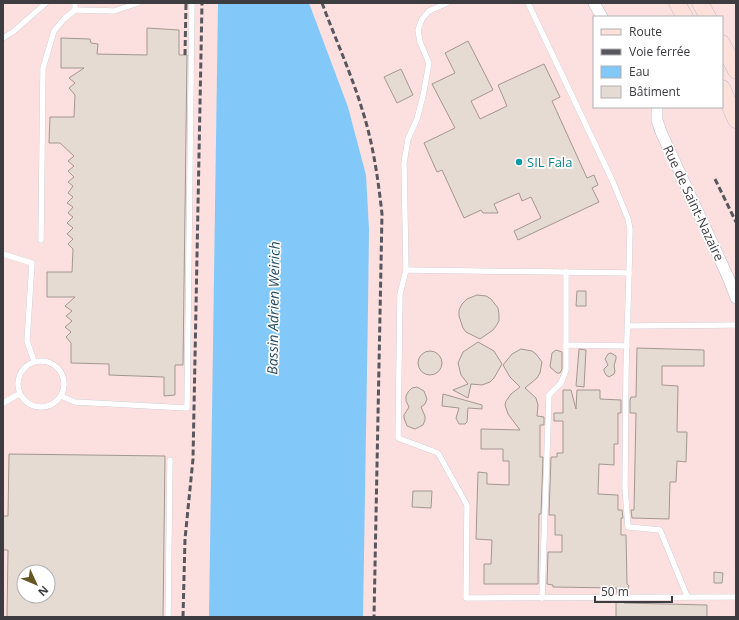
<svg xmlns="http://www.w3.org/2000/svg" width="739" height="620" font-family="'Open Sans',sans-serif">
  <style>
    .industrial { fill: #fce0e0; fill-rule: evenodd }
    .water { fill: #82c8f9 }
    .building { fill: #e6dbd3; stroke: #a29790; fill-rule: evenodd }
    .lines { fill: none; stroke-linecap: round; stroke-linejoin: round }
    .lane-casing { stroke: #bebdc9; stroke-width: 6 }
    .street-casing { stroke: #bebdc9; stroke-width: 12 }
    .secondary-casing { stroke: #bebdc9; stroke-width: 17 }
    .lane { stroke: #fff; stroke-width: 5.5 }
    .street { stroke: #fff; stroke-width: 11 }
    .secondary { stroke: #fde0d9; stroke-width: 16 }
    .rail { stroke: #57575d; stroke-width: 3; stroke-dasharray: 6 3; stroke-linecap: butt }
    .culture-dot { fill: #0f9aa8; stroke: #fff; stroke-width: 1.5 }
    .labels { text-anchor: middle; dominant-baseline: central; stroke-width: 3.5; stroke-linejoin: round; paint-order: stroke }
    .culture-label { font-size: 13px; fill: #0d838f; stroke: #fff; text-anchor: start }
    .street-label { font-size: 13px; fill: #3c3c41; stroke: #fff }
    .water-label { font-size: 14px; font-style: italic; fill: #234963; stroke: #fff }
  </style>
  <rect width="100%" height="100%" fill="#f1f0fd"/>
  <path class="industrial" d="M3 3H736V617H3ZM594 17H722V107H594ZM24 572H48V596H24Z"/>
  <path class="water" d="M218 3H309L348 107 366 175 369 229 368 309 363 617H209Z"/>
  <g class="building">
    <path d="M147 28 179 30V55H187L183 365H175V395L164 396V377L109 375V364L71 363V343L66 337 71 332 65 327 72 321 66 316 72 311 65 306 75 297H47V272H72L73 249 68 244 73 239 67 234 73 228 67 223 73 217 68 213 73 207 67 203 73 197 68 193 73 186 68 182 74 177 68 171 74 166 68 161 74 156 60 143H49L50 117H74L75 95 69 88 75 83 69 78 84 68H61V38L90 39 91 43 98 44 97 54 147 55Z"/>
    <path d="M468 41 493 90 471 101 480 119 507 106 498 85 544 64 560 97 552 101 587 178 594 175 598 185 592 188 599 202 518 240 514 231 541 218 531 197 522 201 519 193 494 204 498 213H483L481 210 464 218 442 170 437 172 424 143 455 128 432 84 455 73 445 53Z"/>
    <path d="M401 69 413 95 397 103 384 77Z"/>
    <path d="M577 291H586V306H576Z"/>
    <path d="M477 295 486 296 491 299 498 308 499 314V321L496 326 493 330 480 339 466 332 463 328 459 316V310L462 304 467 299Z"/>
    <path d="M478 342 494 351 502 364 494 378 490 382 482 385 471 384 468 398 453 390 468 384 461 375 458 363 463 352Z"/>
    <path d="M637 348 704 350V366H662V385L678 386 677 432H687L686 462 677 461 676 482H670L669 519 632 518 631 510H634L636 413H630V400L631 397H636Z"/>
    <path d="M521 349 532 351 536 354 542 362 540 373 537 378 525 388 536 398 538 405 537 416 544 417V425H540V457H543L541 514H539L538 584H484V564H491L492 540 476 539 478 472 487 473V484L509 485V461H503V449H481V429L520 430 508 414 505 405 506 401 511 394 520 387 510 377 503 365 512 354Z"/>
    <path d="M579 349 586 350 584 387 576 386Z"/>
    <path d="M556 350 562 352V369L560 373H557L550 367 552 353Z"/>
    <circle cx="430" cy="363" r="12"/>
    <path d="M611 353 616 356V359L614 366 615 371 614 374 609 377 606 375 604 371V369L608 365 605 359 608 354Z"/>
    <path d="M417 387 424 391 427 399 425 404 421 407 425 416V420L423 425 415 429 407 426 404 418V415L409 407 406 401V396L408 392 412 388Z"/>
    <path d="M563 390H571L576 409 577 390H600V399L621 400V413H618V444H614V465L599 464 598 494 618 495V510H622L623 518H621V535H626L627 584 629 586 627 593H617V588L553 587V585L547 584 548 552H562V535H555V515H549L551 457H557V453H563V421H554V413H563Z"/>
    <path d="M443 394 482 405V409L468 408 467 422 465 424H459L456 418 459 408 442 406Z"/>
    <path d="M9 454 165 456 163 617H7L8 550H3V516H8ZM24 572H48V596H24Z"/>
    <path d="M413 491H432L431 508 412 507Z"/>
    <path d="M714 572 723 573 722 583H714Z"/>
    <path d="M616 602H625L624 603 707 605V617H616Z"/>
  </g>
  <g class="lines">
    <defs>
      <g id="lane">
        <path d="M447 3 429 11 422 19 418 30 420 42 429 63 423 96 417 119 408 139 404 163 406 270 400 294 398 438 438 453 467 505 466 598 736 597"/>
        <path d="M528 3 613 182 628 219 630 229 629 273 626 370 625 487 628 527 660 530 687 596"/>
        <path d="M75 10 114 11 138 3"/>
        <path d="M3 38 14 31 46 3"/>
        <path d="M41 240 43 68 54 31 64 19 75 10V3"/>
        <path d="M3 254 32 263 27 341 34 361"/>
        <path d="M406 270 629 273"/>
        <path d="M566 272V345L627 346"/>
        <path d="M628 326 736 325"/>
        <circle cx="41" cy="384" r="23"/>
        <path d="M61 396 75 402 187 408 192 3"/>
        <path d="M3 403 19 394"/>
        <path d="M542 598 549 395 561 383 566 370V345"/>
        <path d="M168 617 170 460"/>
      </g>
      <g id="street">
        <path d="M594 3 602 17"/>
        <path d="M657 107V120L661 132 728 277 736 298"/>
      </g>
      <g id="secondary">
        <path d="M677 3 685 17"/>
        <path d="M700 3 708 17"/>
        <path d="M722 43 736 71"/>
        <path d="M722 88 736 120"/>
      </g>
    </defs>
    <use href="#lane" class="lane-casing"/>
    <use href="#street" class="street-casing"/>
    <use href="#secondary" class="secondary-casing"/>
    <use href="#lane" class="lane"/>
    <use href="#street" class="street"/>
    <use href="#secondary" class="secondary"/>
    <g class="rail">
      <path d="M322 3C335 38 351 73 362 109 373 143 378 178 382 214L374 617"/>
      <path d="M185 55 186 3"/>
      <path d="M715 179 736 222"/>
      <path d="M183 617 185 539 193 459 202 3"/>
    </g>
  </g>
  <circle class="culture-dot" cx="519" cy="162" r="4"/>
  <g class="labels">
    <g class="culture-label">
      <text x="527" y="162">SIL Fala</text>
    </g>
    <g class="street-label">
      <text transform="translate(694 203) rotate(65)">Rue de Saint-Nazaire</text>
    </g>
    <g class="water-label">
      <text transform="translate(273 308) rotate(-89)">Bassin Adrien Weirich</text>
    </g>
  </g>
  <rect width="739" height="620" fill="none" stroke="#3c3c41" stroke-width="8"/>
  <rect x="593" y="16" width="130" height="92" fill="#ffffff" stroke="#b1b1b3"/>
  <rect x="601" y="29" width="20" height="6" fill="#fde0d9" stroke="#b1b1b3"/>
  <text x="629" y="36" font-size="12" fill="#3c3c41">Route</text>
  <rect x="601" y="49" width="20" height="6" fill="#57575d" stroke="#b1b1b3"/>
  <text x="629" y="56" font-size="12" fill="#3c3c41">Voie ferrée</text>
  <rect x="601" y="66" width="20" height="12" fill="#82c8f9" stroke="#b1b1b3"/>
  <text x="629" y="76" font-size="12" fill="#3c3c41">Eau</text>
  <rect x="601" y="86" width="20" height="12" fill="#e6dbd3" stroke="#b1b1b3"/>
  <text x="629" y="96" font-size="12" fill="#3c3c41">Bâtiment</text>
  <g transform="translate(36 584) rotate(134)"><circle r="19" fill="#ffffff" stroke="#b1b1b3"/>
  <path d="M0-3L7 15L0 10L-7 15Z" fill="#665624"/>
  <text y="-6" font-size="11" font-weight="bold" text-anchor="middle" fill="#3c3c41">N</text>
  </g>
  <path d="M595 596v6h77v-6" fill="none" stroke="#3c3c41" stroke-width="2"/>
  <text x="601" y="596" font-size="12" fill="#3c3c41" stroke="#ffffff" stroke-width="3" paint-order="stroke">50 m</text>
</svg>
